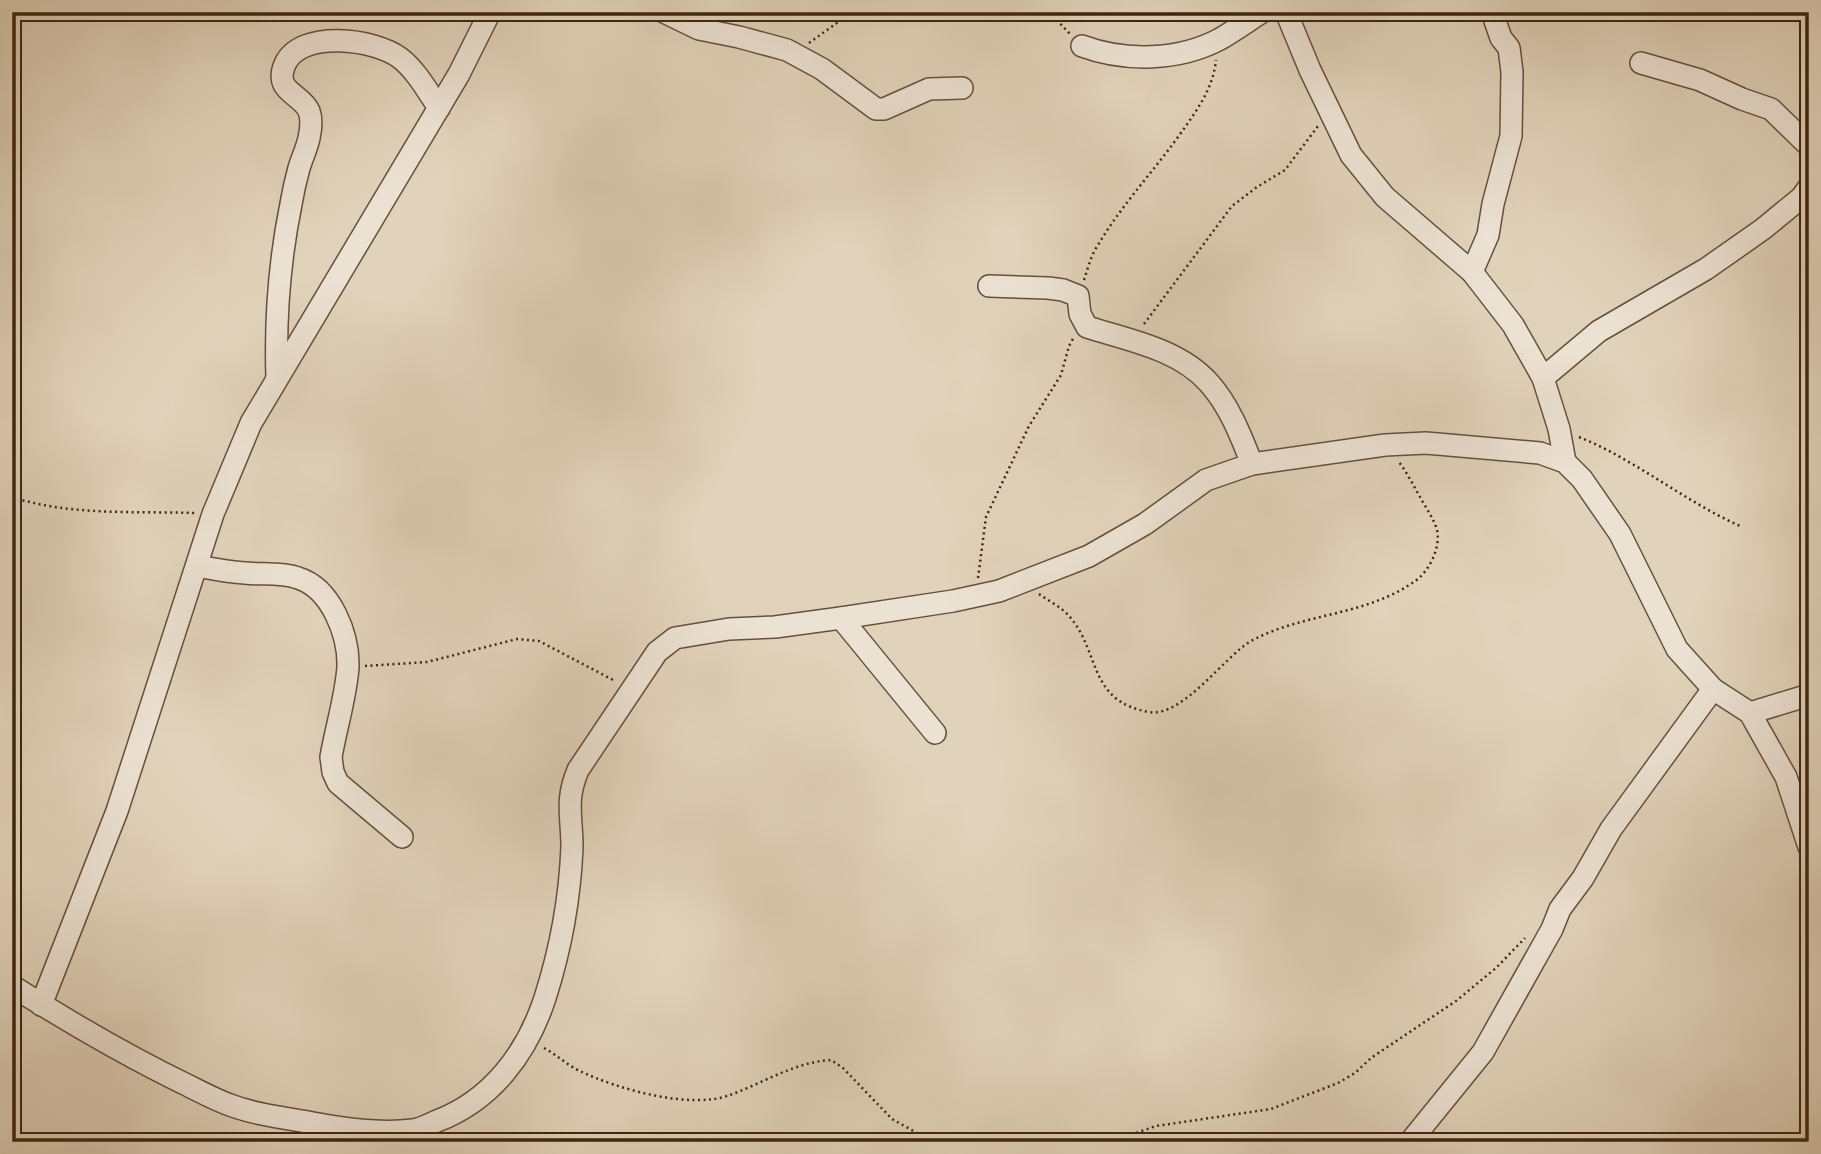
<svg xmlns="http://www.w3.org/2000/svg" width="1821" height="1154" font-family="'Gentium Book Plus',serif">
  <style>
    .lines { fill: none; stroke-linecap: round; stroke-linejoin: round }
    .minor-casing { stroke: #66503c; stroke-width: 24 }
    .path { stroke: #3d2511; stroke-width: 2.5; stroke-dasharray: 2 3.5; stroke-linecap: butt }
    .minor { stroke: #ece2d3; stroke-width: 21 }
  </style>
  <rect width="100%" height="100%" fill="#e1d3bb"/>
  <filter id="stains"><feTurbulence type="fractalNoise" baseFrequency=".00286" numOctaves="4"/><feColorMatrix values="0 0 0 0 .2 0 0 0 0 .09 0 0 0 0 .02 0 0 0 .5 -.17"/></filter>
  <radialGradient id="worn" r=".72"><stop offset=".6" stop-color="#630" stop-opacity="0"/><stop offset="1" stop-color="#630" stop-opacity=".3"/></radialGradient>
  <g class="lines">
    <defs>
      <g id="minor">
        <path d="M664 12 699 29 739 37 787 50 822 69 876 109H884L929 89 962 88"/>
        <path d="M1286 12 1310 70 1351 155 1385 197 1472 272 1513 325 1543 378 1559 429 1565 462"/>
        <path d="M1082 46C1125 62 1179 61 1220 39 1234 31 1248 21 1262 12"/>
        <path d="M1641 63 1700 80 1742 99 1771 109 1809 146"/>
        <path d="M1472 272 1488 235 1493 204 1511 136 1512 72 1509 48 1501 38 1492 12"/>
        <path d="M989 286 1048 288 1063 290 1078 296 1080 314 1087 327C1128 340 1179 349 1209 383 1229 405 1241 436 1252 464"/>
        <path d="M277 378C275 318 279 263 291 204 293 192 296 179 299 168 302 158 307 148 309 138 311 129 312 119 309 111 301 93 273 92 285 64 301 29 375 39 400 58 416 70 428 92 439 108"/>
        <path d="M1543 378 1599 331 1706 269 1763 229 1802 197 1809 187"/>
        <path d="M197 566C213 569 228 572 245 573 262 575 281 572 298 578 331 588 349 635 348 667 346 696 336 728 331 757L333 772 338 783 402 837"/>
        <path d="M841 618 935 733"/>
        <path d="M1750 713 1809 695"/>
        <path d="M12 986C69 1022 127 1056 187 1085 201 1092 216 1100 230 1105 257 1115 285 1118 313 1123 346 1129 379 1134 413 1130 421 1129 430 1124 437 1121 492 1100 527 1053 545 998 560 951 570 897 572 847 572 816 565 801 578 770L657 652 675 638 729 629 775 627 841 618 953 601 999 591 1089 556 1145 524 1206 480 1252 464 1385 445 1426 443 1540 453 1565 462 1582 479 1620 534 1677 649 1713 689 1750 713 1786 777 1809 847"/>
        <path d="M41 1005 117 811 213 514 251 423 459 74 490 12"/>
        <path d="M1410 1142 1483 1052 1552 929 1560 909 1583 878 1611 829 1713 689"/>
      </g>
    </defs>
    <use href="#minor" class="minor-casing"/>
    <g class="path">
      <path d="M1049 12 1071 35"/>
      <path d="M809 43 852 12"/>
      <path d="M1084 280C1088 268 1091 255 1098 245 1121 206 1152 173 1178 137 1195 113 1213 90 1216 60"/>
      <path d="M1144 324 1232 206 1257 187 1285 170 1318 126"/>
      <path d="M1579 437C1636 460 1684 501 1740 526"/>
      <path d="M12 497C70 516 135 511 195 513"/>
      <path d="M978 578 986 517 1029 426 1061 375 1069 346 1074 337"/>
      <path d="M1039 594C1049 601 1061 607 1069 616 1101 652 1087 701 1149 712 1182 718 1225 656 1251 641 1302 613 1367 616 1415 581 1429 572 1441 547 1437 530 1434 519 1426 508 1420 497 1413 485 1407 472 1398 461"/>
      <path d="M365 666 427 662 517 639 539 641 615 681"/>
      <path d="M544 1048C557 1055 567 1065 580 1071 617 1089 691 1110 730 1095 763 1083 795 1062 831 1060L843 1068 892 1119 933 1142"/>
      <path d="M1123 1142 1130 1135 1156 1126 1271 1109 1338 1083 1355 1073 1371 1058 1456 1001 1496 968 1525 938"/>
    </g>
    <use href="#minor" class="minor"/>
  </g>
  <rect width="1821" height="1154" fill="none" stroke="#e1d3bb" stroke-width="42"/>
  <rect x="14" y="14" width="1793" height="1126" fill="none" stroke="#3d2511" stroke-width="3.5"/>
  <rect x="21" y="21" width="1779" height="1112" fill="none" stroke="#3d2511" stroke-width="2"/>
  <rect width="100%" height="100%" filter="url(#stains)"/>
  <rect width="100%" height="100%" fill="url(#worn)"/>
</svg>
